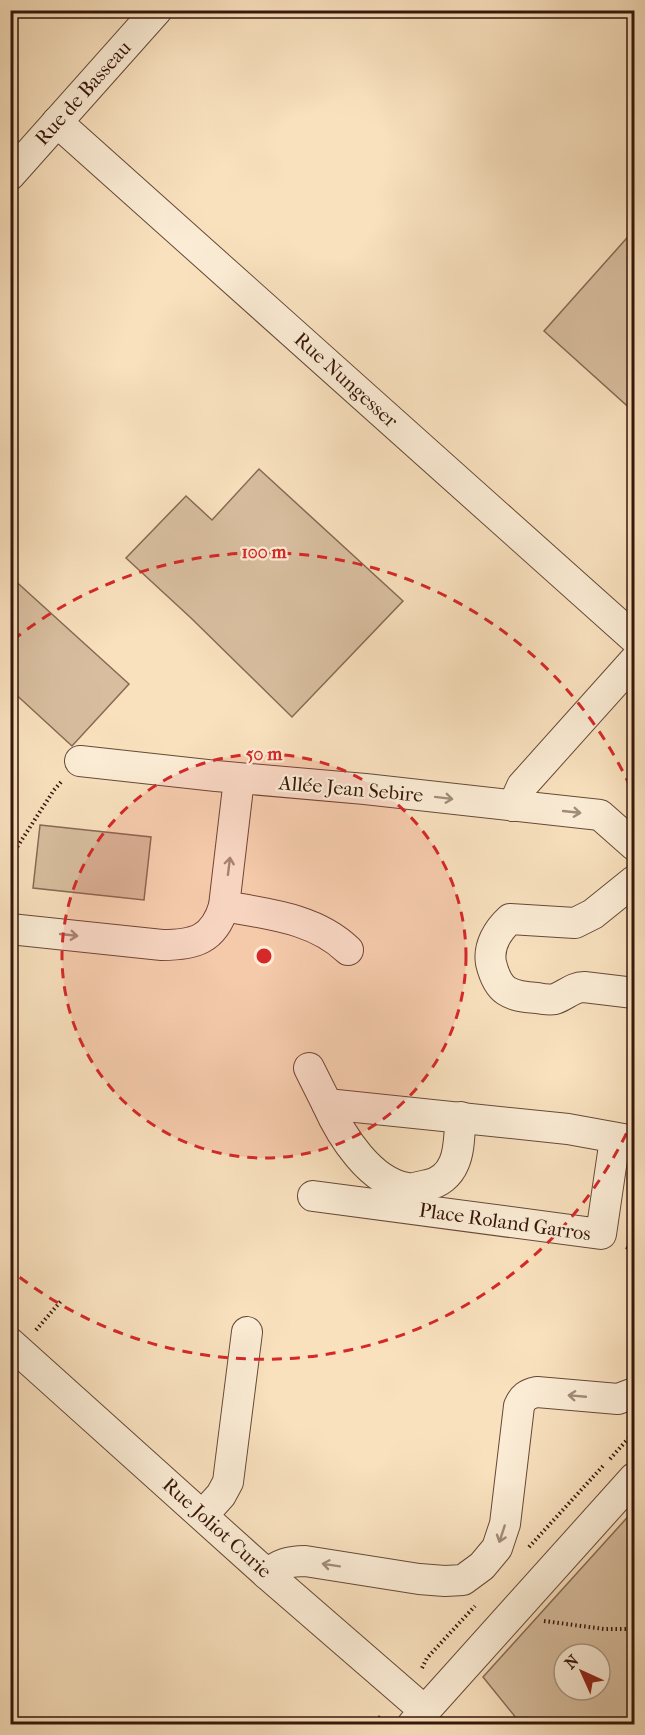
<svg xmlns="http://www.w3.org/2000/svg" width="645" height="1735" font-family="'IM FELL French Canon',serif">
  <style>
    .green { fill: #d8be9f; stroke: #876a54; stroke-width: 1.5; fill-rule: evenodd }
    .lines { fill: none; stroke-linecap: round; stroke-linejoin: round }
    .minor-casing { stroke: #674937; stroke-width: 32 }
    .path { stroke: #36160a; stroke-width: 4; stroke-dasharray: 1.5 3; stroke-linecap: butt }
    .minor { stroke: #fbecd5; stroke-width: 30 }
    .oneway { stroke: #a28c7a }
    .ring { fill: none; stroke: #d62828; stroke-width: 3; stroke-dasharray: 10 8 }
    .labels { text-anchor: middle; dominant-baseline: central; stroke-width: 4.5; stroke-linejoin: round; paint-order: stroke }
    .street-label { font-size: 20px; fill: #36160a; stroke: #fbecd5 }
    .centre { fill: #d62828; stroke: #fbecd5; stroke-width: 3 }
    .ring-label { font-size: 18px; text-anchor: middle; font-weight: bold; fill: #d62828; stroke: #fbecd5; stroke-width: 4.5; stroke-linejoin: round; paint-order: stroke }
  </style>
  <rect width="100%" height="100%" fill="#f9e1be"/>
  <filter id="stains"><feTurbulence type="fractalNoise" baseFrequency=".00333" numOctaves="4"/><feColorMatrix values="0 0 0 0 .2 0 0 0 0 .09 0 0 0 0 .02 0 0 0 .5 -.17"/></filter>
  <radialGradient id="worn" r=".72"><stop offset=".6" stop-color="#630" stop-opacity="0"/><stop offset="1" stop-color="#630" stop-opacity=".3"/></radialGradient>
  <g class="green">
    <path d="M634 230V412L544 331Z"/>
    <path d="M259 469 403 601 292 717 191 618 126 558 186 496 212 520Z"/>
    <path d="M11 577 129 684 72 746 11 690Z"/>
    <path d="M40 825 151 837 144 900 33 888Z"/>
    <path d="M634 1510V1724H521L483 1677ZM564 1654H600V1690H564Z"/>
  </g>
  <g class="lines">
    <defs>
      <g id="minor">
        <path d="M57 122 634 638"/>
        <path d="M10 175 157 10"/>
        <path d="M80 761 216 776 365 789 600 815 634 845"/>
        <path d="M513 806 522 786 634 661"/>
        <path d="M634 881 593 914 575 923 510 919C498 930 488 946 491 963 498 992 509 996 537 998 542 999 550 1000 555 999 566 995 573 987 584 987L634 993"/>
        <path d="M224 906C267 914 315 918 348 950"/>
        <path d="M10 929 162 945C194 945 214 940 224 906L239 779"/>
        <path d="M309 1068 327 1104 568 1129 634 1141"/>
        <path d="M327 1104C341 1136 371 1183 408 1188 414 1189 421 1186 427 1185 439 1183 449 1175 454 1163 460 1150 459 1131 461 1117"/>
        <path d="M313 1196 601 1234 615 1139"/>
        <path d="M10 1343 267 1574 425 1711"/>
        <path d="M203 1515 221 1495 228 1482 247 1332"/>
        <path d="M267 1574C280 1564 289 1561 305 1561L419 1579 445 1581 463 1580 482 1566 497 1548 505 1524 519 1406C523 1397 527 1394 537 1392L618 1399 634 1393"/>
        <path d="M413 1724 634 1478"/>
      </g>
    </defs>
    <use href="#minor" class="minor-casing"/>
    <g class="path">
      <path d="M10 858 54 790 62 781"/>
      <path d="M626 1247 634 1250"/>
      <path d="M36 1330 61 1301"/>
      <path d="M610 1459 634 1432"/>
      <path d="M529 1547 603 1466"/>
      <path d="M544 1621 604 1629H634"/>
      <path d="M422 1668 427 1658 475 1606"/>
      <path d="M373 1724 382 1715"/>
    </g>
    <use href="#minor" class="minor"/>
  </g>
  <defs><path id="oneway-shaft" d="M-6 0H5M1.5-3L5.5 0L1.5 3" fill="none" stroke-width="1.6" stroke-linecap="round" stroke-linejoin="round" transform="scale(1.5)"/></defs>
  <g class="oneway">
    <use href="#oneway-shaft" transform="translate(444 798) rotate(7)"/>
    <use href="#oneway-shaft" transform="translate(572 812) rotate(6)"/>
    <use href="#oneway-shaft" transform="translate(229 866) rotate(-83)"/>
    <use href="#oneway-shaft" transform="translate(69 935) rotate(6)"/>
    <use href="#oneway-shaft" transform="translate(577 1396) rotate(-175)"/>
    <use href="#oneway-shaft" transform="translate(502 1534) rotate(108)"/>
    <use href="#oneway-shaft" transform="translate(331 1565) rotate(-171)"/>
  </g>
  <circle cx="264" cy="956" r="202" fill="#d62828" fill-opacity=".12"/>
  <g class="ring">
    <circle cx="264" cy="956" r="202"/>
    <path d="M634 1117A404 404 0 0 1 13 1272M13 640A404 404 0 0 1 634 795"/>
  </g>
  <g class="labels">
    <g class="street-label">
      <text transform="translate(83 93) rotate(-48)">Rue de Basseau</text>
      <text transform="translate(346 380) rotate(42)">Rue Nungesser</text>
      <text transform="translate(351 789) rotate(5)">Allée Jean Sebire</text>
      <text transform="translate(505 1222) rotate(8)">Place Roland Garros</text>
      <text transform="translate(217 1528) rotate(42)">Rue Joliot Curie</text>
    </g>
  </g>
  <circle cx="264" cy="956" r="9" class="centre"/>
  <g class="ring-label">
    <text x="264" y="558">100 m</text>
    <text x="264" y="760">50 m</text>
  </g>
  <rect width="645" height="1735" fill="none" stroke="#f9e1be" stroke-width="36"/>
  <rect x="12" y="12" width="621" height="1711" fill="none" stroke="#36160a" stroke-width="3"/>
  <rect x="18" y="18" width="609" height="1699" fill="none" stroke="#36160a" stroke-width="1.5"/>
  <g transform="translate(582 1672) rotate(315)"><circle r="28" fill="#fbecd5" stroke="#ac9684" stroke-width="1.5"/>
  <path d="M0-4.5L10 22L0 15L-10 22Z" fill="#8f2418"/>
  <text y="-9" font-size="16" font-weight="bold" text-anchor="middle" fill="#36160a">N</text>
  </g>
  <rect width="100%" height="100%" filter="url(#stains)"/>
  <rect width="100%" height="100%" fill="url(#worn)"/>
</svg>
